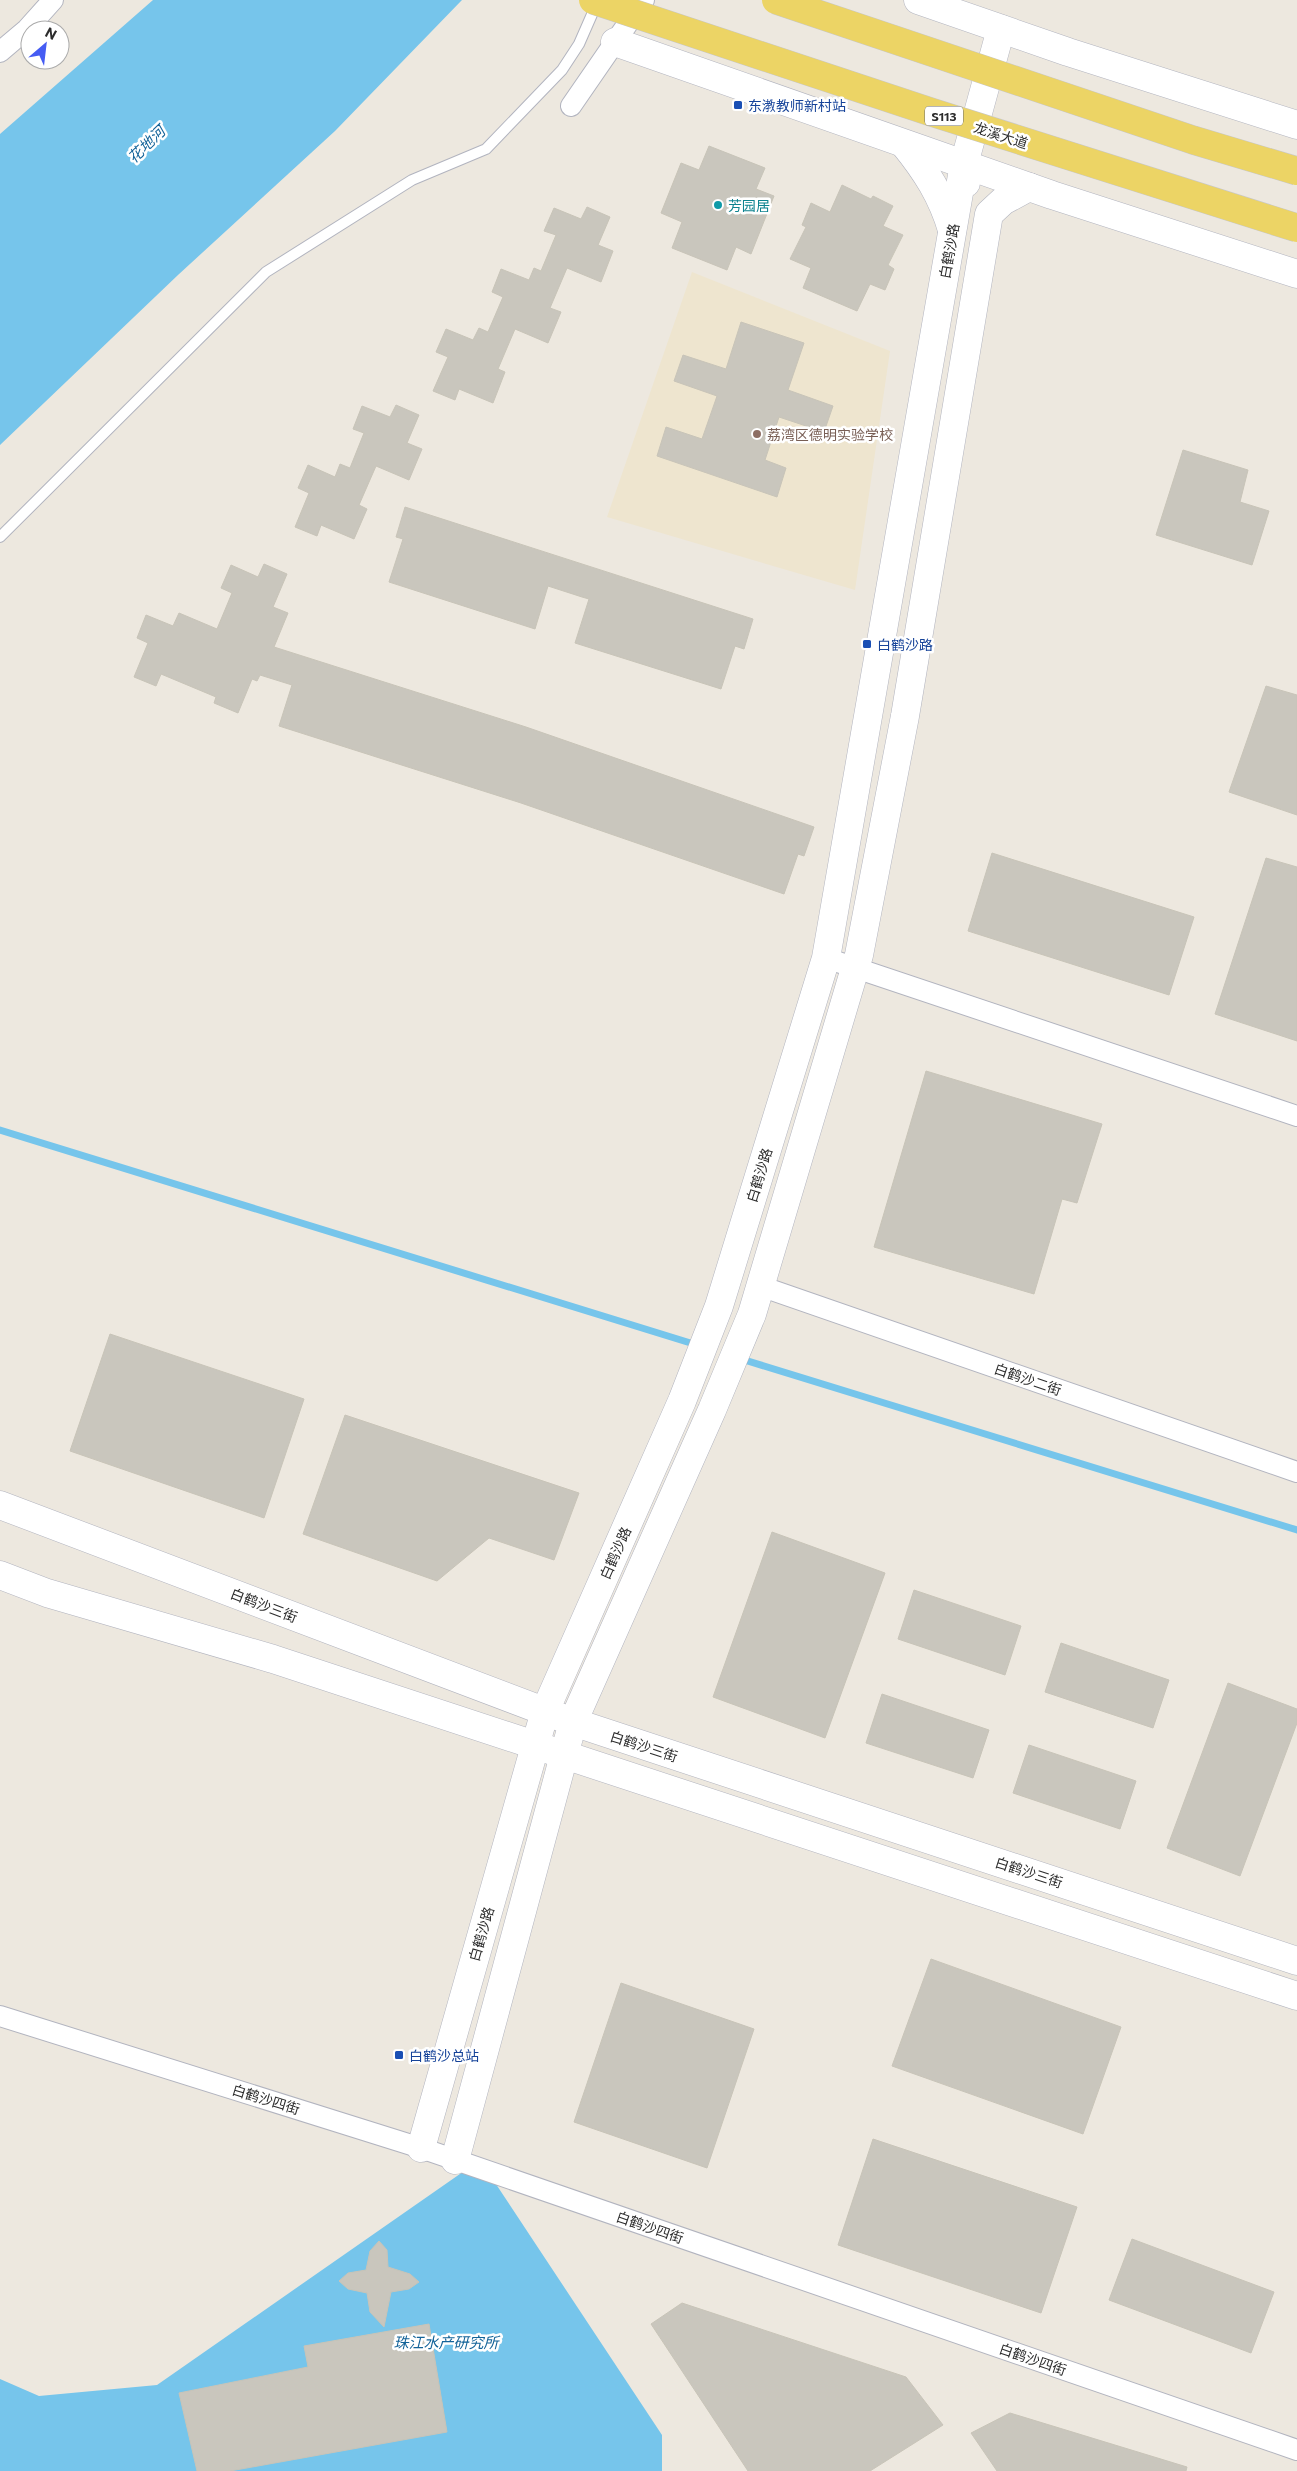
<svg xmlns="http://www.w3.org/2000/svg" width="1297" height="2471" font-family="Commissioner,'Noto Sans SC',sans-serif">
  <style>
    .education { fill: #eee5cf }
    .water { fill: #76c5eb }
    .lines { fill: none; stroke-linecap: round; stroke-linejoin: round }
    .stream { stroke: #76c5eb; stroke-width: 7 }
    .building { fill: #c9c6bd; stroke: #c8c4b8 }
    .lane-casing { stroke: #b2b4bf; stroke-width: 12 }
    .street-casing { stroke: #b2b4bf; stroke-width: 22 }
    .secondary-casing { stroke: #b2b4bf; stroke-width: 29 }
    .lane { stroke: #fff; stroke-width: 10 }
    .street { stroke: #fff; stroke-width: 20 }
    .secondary { stroke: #fff; stroke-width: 28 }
    .primary-bridge-casing { stroke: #c8c8c8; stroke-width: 29; stroke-linecap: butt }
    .primary-bridge { stroke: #ecd465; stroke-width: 28 }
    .transit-dot { fill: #1a4fb4; stroke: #fff; stroke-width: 2 }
    .culture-dot { fill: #0f9aa8; stroke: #fff; stroke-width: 2 }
    .education-dot { fill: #8d6e63; stroke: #fff; stroke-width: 2 }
    .labels { text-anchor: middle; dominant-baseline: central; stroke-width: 5; stroke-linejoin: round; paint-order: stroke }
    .shield { fill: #fff; stroke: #6b6b6b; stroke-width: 1 }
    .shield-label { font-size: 12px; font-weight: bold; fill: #2c2c2c }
    .transit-label { font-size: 14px; fill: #164399; stroke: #fff; text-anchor: start }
    .street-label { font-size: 14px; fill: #2c2c2c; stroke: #fff }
    .culture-label { font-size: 14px; fill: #0d838f; stroke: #fff; text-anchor: start }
    .education-label { font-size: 14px; fill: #785e54; stroke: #fff; text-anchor: start }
    .water-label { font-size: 15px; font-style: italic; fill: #136399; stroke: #fff }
  </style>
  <rect width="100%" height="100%" fill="#ede8df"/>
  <path class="education" d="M692 272 890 351 855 590 607 517Z"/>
  <g class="water">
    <path d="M153 0H462L335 131 178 275 0 445V134Z"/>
    <path d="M480 2160 662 2435V2471H0V2379L39 2396 157 2385Z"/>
  </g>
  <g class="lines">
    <g class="stream">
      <path d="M0 1130 697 1345"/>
      <path d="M738 1358 1297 1530"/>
    </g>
  </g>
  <g class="building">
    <path d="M709 146 765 168 756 189 774 196 751 254 736 247 727 270 672 248 682 222 661 213 681 163 699 170Z"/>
    <path d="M842 185 871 199 873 196 893 206 883 226 903 235 888 265 894 269 885 290 870 284 857 311 803 288 811 268 790 259 806 227 802 225 811 203 830 212Z"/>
    <path d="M587 207 610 217 598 245 613 251 601 282 567 268 550 308 561 312 548 343 515 329 498 369 505 372 493 403 459 389 455 400 433 391 448 357 436 352 446 329 473 340 479 328 488 332 503 297 492 292 501 269 529 280 534 268 541 271 556 235 544 231 554 208 581 219Z"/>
    <path d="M741 322 804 343 788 390 833 406 824 432 779 417 765 460 786 468 777 497 657 456 666 427 702 439 717 396 674 381 683 355 726 369Z"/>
    <path d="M396 405 419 415 407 443 422 449 409 480 376 466 359 505 367 509 354 539 321 525 317 536 295 527 309 493 298 488 308 465 335 477 340 464 350 468 364 433 353 429 362 406 390 417Z"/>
    <path d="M1183 450 1248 470 1240 502 1269 511 1252 565 1156 535Z"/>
    <path d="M405 507 753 619 744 649 735 646 721 689 575 643 589 599 582 597 548 586 535 629 389 582 403 539 396 537Z"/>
    <path d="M264 564 287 574 273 607 288 613 274 647 526 727 814 827 804 856 798 854 784 894 521 803 279 726 292 685 260 675 257 681 252 679 238 713 214 703 216 697 161 674 156 686 134 677 148 643 137 638 146 615 173 626 179 613 217 629 232 593 221 588 231 565 258 577Z"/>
    <path d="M1266 686 1297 695V815L1229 792Z"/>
    <path d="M992 853 1194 917 1169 995 968 931Z"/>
    <path d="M1266 858 1297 867V1041L1215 1014Z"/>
    <path d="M926 1071 1102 1124 1077 1203 1062 1199 1034 1294 874 1247Z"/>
    <path d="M110 1334 304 1399 264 1518 70 1451Z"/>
    <path d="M345 1415 579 1493 554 1560 489 1538 437 1581 303 1534Z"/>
    <path d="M772 1532 885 1573 825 1738 713 1697Z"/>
    <path d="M914 1590 1021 1626 1005 1675 898 1639Z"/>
    <path d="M1061 1643 1169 1680 1153 1728 1045 1692Z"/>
    <path d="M1228 1683 1297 1709V1723L1240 1876 1167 1848Z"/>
    <path d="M882 1694 989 1730 973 1778 866 1743Z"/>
    <path d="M1029 1745 1136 1781 1120 1829 1013 1793Z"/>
    <path d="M931 1959 1121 2027 1083 2134 892 2066Z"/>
    <path d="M621 1983 754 2029 707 2168 574 2122Z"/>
    <path d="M873 2139 1077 2207 1041 2313 838 2245Z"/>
    <path d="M1132 2239 1274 2292 1251 2353 1109 2300Z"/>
    <path d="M379 2241 387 2250 388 2267 410 2274 419 2282 409 2289 391 2292 384 2327 370 2312 367 2293 348 2289 339 2281 348 2273 366 2270 370 2251Z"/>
    <path d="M682 2303 906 2377 943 2425 870 2471H748L651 2324Z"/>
    <path d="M429 2324 447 2432 230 2471H197L179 2393 308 2367 304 2346Z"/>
    <path d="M1010 2413 1187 2467 1186 2471H997L971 2433Z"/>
  </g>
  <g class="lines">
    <defs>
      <path id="lane" d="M0 537 266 272 412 180 486 149 562 70 579 44 597 3"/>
      <g id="street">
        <path d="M0 52 27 29 53 0"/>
        <path d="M571 106 644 0"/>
        <path d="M826 958 1297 1116"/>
        <path d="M760 1286 1297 1472"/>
        <path d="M0 2016 421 2148 1297 2450"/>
      </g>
      <g id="secondary">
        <path d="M918 0 1068 52 1297 125"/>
        <path d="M615 42 1052 195 1297 274"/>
        <path d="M904 144C926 171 942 196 952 230"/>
        <path d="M966 183 964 164 1001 29"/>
        <path d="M0 1505 573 1722 1297 1961"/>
        <path d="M0 1575 47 1593 273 1659 1297 1996"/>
        <path d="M421 2148 545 1711 682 1401 719 1306 826 958 964 164"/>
        <path d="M455 2160 573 1722 712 1410 752 1314 859 955 905 716 989 214 1003 201 1029 187"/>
      </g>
    </defs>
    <use href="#lane" class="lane-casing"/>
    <use href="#street" class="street-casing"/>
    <use href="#secondary" class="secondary-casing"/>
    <use href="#lane" class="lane"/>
    <use href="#street" class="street"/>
    <use href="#secondary" class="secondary"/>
    <defs>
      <g id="primary-bridge">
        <path d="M593 0 931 112 1297 228"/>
        <path d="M776 0 1193 140 1297 171"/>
      </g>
    </defs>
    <use href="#primary-bridge" class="primary-bridge-casing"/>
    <use href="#primary-bridge" class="primary-bridge"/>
  </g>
  <g class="transit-dot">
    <rect x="733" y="100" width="10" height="10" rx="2.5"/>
    <rect x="862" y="639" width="10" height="10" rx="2.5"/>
    <rect x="394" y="2050" width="10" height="10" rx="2.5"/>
  </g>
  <circle class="culture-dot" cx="718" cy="205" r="5"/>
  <circle class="education-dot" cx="757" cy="434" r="5"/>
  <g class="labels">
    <rect class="shield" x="925" y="106.5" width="38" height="19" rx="4"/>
    <g class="shield-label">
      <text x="944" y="116">S113</text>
    </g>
    <g class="transit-label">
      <text x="748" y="105">东漖教师新村站</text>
      <text x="877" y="644">白鹤沙路</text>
      <text x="409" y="2055">白鹤沙总站</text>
    </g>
    <g class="street-label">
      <text transform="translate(1001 135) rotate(18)">龙溪大道</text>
      <text transform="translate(949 251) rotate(-80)">白鹤沙路</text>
      <text transform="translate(759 1175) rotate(-73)">白鹤沙路</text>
      <text transform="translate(1028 1379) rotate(19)">白鹤沙二街</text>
      <text transform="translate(615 1553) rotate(-66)">白鹤沙路</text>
      <text transform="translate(264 1605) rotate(21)">白鹤沙三街</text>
      <text transform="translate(644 1746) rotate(18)">白鹤沙三街</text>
      <text transform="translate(1029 1872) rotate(18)">白鹤沙三街</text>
      <text transform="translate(481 1934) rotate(-74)">白鹤沙路</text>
      <text transform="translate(266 2099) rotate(17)">白鹤沙四街</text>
      <text transform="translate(650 2227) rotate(19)">白鹤沙四街</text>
      <text transform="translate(1033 2359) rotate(19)">白鹤沙四街</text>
    </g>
    <g class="culture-label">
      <text x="728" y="205">芳园居</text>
    </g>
    <g class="education-label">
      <text x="767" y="434">荔湾区德明实验学校</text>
    </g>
    <g class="water-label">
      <text transform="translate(146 144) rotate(-44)">花地河</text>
      <text x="446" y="2342">珠江水产研究所</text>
    </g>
  </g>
  <g transform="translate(45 45) rotate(28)"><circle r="24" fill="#ffffff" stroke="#ababab"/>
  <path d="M0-4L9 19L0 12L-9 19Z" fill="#455cf3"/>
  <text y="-8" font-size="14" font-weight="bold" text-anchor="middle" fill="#2c2c2c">N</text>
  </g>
</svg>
